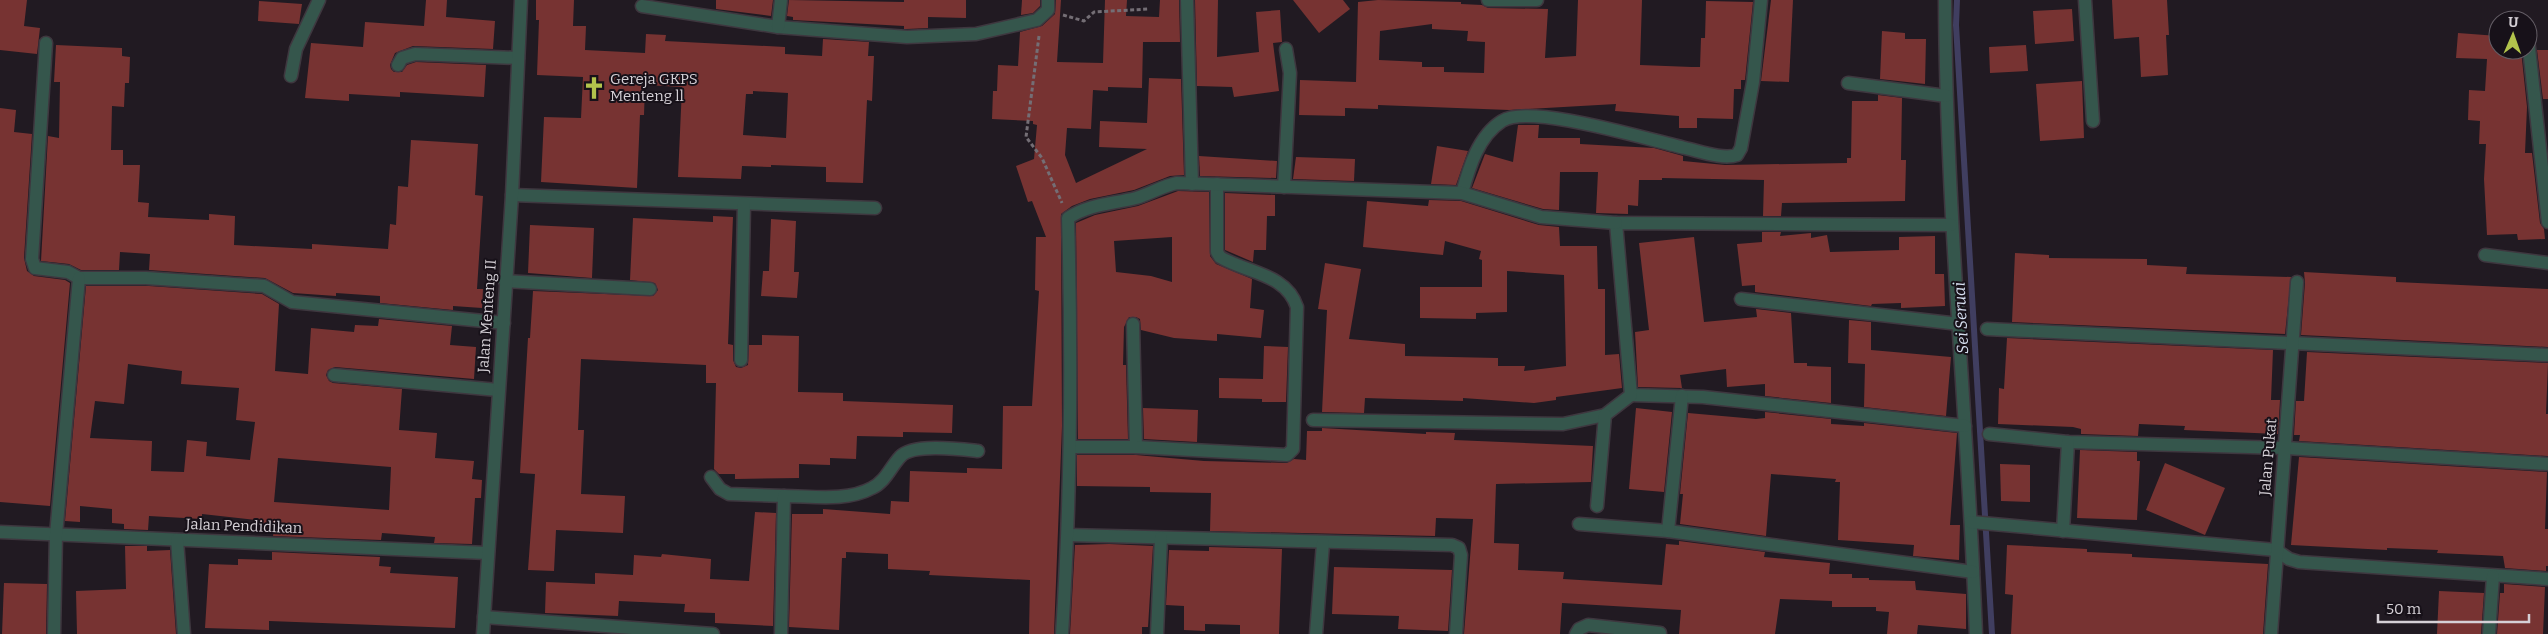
<svg xmlns="http://www.w3.org/2000/svg" width="2548" height="634" font-family="Bitter,serif">
  <style>
    .lines { fill: none; stroke-linecap: round; stroke-linejoin: round }
    .stream { stroke: #403e60; stroke-width: 6 }
    .building { fill: #773332; fill-rule: evenodd }
    .minor-casing { stroke: #3e373f; stroke-width: 15 }
    .path { stroke: #746e75; stroke-width: 3; stroke-dasharray: 4 2.5; stroke-linecap: butt }
    .minor { stroke: #35564c; stroke-width: 12 }
    .labels { text-anchor: middle; dominant-baseline: central; stroke-width: 4; stroke-linejoin: round; paint-order: stroke }
    .poi-label { font-size: 15px; fill: #d5d0d6; stroke: #171119; text-anchor: start }
    .street-label { font-size: 15px; fill: #d5d0d6; stroke: #171119 }
    .water-label { font-size: 16px; font-style: italic; fill: #d6dff0; stroke: #171119 }
  </style>
  <rect width="100%" height="100%" fill="#211a22"/>
  <g class="lines">
    <path class="stream" d="M1957 0 1956 25 1992 634"/>
  </g>
  <g class="building">
    <path d="M0 0H27L24 26 40 28 37 54 0 50Z"/>
    <path d="M426 0H447L446 17 495 21 493 49 413 46 395 53 390 65 391 69 394 72H402L407 65 416 62 486 65 484 97 400 92V97L349 94V101L305 98 311 43 363 47 365 22 424 26Z"/>
    <path d="M536 0H574L573 26H586L585 50 645 53 646 34 666 35 665 41 785 47V54L822 56 823 39 869 42 868 56H874L872 101 867 100 863 183 826 182V167L771 165V167L742 166 741 179 678 177 682 87 645 85 644 115H640L637 188 541 182 544 117 581 118 583 77 537 75 539 20H536ZM753 91 788 93 786 138 743 135 746 94H753Z"/>
    <path d="M716 0H773L771 16 716 9Z"/>
    <path d="M789 0 904 2V0H966V18L928 17V28L907 29H904V26L793 20V17L787 16Z"/>
    <path d="M1022 0H1040V6L1033 13 1021 15Z"/>
    <path d="M1056 0H1061L1057 62 1103 63 1105 0H1127L1126 16 1159 17 1160 0H1179L1180 42H1143L1142 88 1108 87V91L1093 90 1091 129 1067 128 1065 155 1076 183 1147 149 1099 147 1100 121 1147 123 1149 78 1181 79 1184 175 1170 176 1134 190 1090 199 1072 206 1061 214 1062 426 1054 634H1029L1030 580 929 575 930 571 888 569V554L846 552V558H842L839 630 789 627 792 514H823V509L890 514 891 501 909 502 910 471 967 473V468L1002 469 1003 406H1032L1039 291 1035 290 1036 237H1046L1032 201 1028 202 1016 166 1034 159 1037 125 1033 124V121L992 119 993 91H997L998 65 1018 66 1020 32 1042 26 1055 14Z"/>
    <path d="M1195 0H1218L1217 57 1259 52 1256 12 1280 10 1282 42 1273 43 1279 91 1234 97 1232 87 1197 86Z"/>
    <path d="M1293 0H1343L1350 9 1319 33Z"/>
    <path d="M1378 0 1461 2V4L1482 5 1488 8 1548 9 1545 58 1576 56 1578 0H1642L1640 65 1692 67H1700L1701 38H1705L1706 1 1753 2 1745 80H1741V89H1734L1733 119 1697 118V128H1679V116L1615 111 1616 104 1509 110 1378 105V109L1345 108V116L1299 115 1300 80 1356 82 1358 2ZM1432 24V29L1468 31 1467 41 1485 42 1484 73 1444 72V67H1422V62L1379 60 1380 31Z"/>
    <path d="M1771 0H1793L1789 82 1761 81Z"/>
    <path d="M2112 0H2167L2169 35H2166L2168 75 2141 77 2139 37 2114 39Z"/>
    <path d="M259 1 302 4 299 24 258 21Z"/>
    <path d="M2072 9 2074 41 2035 44 2033 11Z"/>
    <path d="M1882 31 1905 33V39H1926L1925 84 1880 79Z"/>
    <path d="M2458 33 2498 36V50H2521L2527 107 2525 153H2532L2540 223 2544 229 2545 239 2518 240 2517 234 2487 235 2484 179 2486 144H2479L2480 121 2468 120 2469 90 2485 91 2487 59 2456 58Z"/>
    <path d="M56 45 122 48V56L130 57 129 83H125L124 107 112 106 111 150H123V165H140L138 202 149 203 148 217 209 220V214L235 216 234 245 312 249V244L388 249 390 224 396 225 398 186 408 187 411 140 478 144 475 195 483 196 477 289H483L482 308 453 306V310L380 303V296L336 293V296L293 293 265 278 149 270 150 254 120 252 119 270H81L69 264 41 261 48 136 59 138 60 82H54Z"/>
    <path d="M2026 45 2028 71 1990 73 1989 47Z"/>
    <path d="M2537 50H2548V99H2543Z"/>
    <path d="M2082 81 2084 138 2040 141 2036 84Z"/>
    <path d="M1878 95 1902 98 1901 160H1906L1905 201 1782 203 1781 216H1763L1764 180 1662 178V180H1639L1638 206 1628 205V214L1596 213 1598 172H1560L1559 210 1543 209 1472 188 1485 154 1513 162 1518 125H1539L1538 138H1580V144L1654 148 1683 156V161L1725 165 1847 163V158H1851L1852 101H1878Z"/>
    <path d="M0 108 16 110 14 132 32 134 24 258 27 271 34 276 65 280 70 283 50 506 0 502Z"/>
    <path d="M1437 146 1468 151 1456 185 1431 184Z"/>
    <path d="M1199 156 1277 161 1276 178 1200 176Z"/>
    <path d="M1296 157 1355 159 1354 181 1293 179Z"/>
    <path d="M1178 191 1209 192 1210 256 1216 264 1252 279 1250 308 1264 310 1261 338 1217 334V341L1174 338 1141 330 1140 319 1136 317H1129L1124 327 1123 365H1126L1128 439H1078L1076 223 1095 215 1138 206ZM1172 237V282L1151 276 1116 272 1114 241Z"/>
    <path d="M1225 193 1275 195V216H1267L1266 250H1254L1253 262 1225 250Z"/>
    <path d="M1429 200 1461 201 1539 225 1559 227 1560 246H1597L1598 289H1605V355L1619 354 1622 388 1556 397V400L1534 403 1463 398V401L1365 398 1364 413 1322 412 1327 310 1318 309 1325 263 1361 269 1349 339 1405 344V356L1498 358V366H1525L1524 371 1566 366 1564 275 1507 271V312L1476 313V319L1420 318V287H1482V260L1479 259 1481 251 1445 241 1443 255 1363 247 1367 201 1428 206Z"/>
    <path d="M713 216 733 217 728 344 733 345V360L736 367 741 368 748 365 749 345H762V335L799 336 798 392 843 393V401L953 405 952 433 903 432V437L857 436 856 459 830 458V465L799 464V478L735 479V474H719L714 469 716 383H706V365L581 359 578 430H584L581 494 625 496 623 533 556 530 554 571 528 570 535 474 520 473 528 338H530L533 291 653 296 658 290 655 283 630 280 633 218 713 222Z"/>
    <path d="M771 219 796 221 794 272H799L797 298 761 296 763 271H769Z"/>
    <path d="M530 225 594 228 592 278 528 273Z"/>
    <path d="M1762 232H1781L1780 236 1811 233V238L1827 235 1830 252 1899 250V237L1935 236V274H1944L1945 306 1901 308V303L1872 304 1871 306 1755 292V285L1742 286 1737 244 1762 242Z"/>
    <path d="M1694 237 1704 322 1757 317 1756 309 1791 313 1794 363H1807V366L1831 367V403L1765 396V384L1727 387 1726 369 1680 375 1682 388 1638 387 1635 332 1649 330 1639 243Z"/>
    <path d="M2015 253 2049 255V258L2147 259V265L2187 267 2186 274 2291 277 2285 334 2012 322Z"/>
    <path d="M2304 272 2396 277V282L2548 289V347L2301 335 2305 283Z"/>
    <path d="M86 286H149L262 294 279 304 275 371 308 374 311 328 354 332 355 325 378 326 379 319 452 326 450 345 476 347 474 379 335 367 328 370 326 375 329 381 333 383 402 389 399 430 437 433 435 458 474 461 472 479 482 480 481 498H475L472 544 434 543 435 537 382 533 381 540 273 536 274 530 255 528 256 520 202 514V519L149 516 148 530 124 529V524L112 523V509L80 506V522L65 521ZM128 364 182 371 181 384 239 388 236 420 255 422 250 460 206 456 207 442 187 440 184 472 151 471 152 441 90 438 95 401 124 404ZM278 458 391 467 389 510 274 502Z"/>
    <path d="M1849 320 1871 322V350L1951 357 1946 416 1864 407 1865 364 1848 363Z"/>
    <path d="M2007 338 2273 350 2271 400H2280L2278 434 2184 430 2185 426 2139 424 2138 436 2081 434V429L2073 427 1998 424 1999 388 2004 389Z"/>
    <path d="M1264 346 1288 347 1286 402H1262V399L1219 398V378L1263 379Z"/>
    <path d="M2307 352 2548 363 2546 414H2548V456L2299 441 2300 435H2294L2296 401H2304Z"/>
    <path d="M1143 408 1198 410 1197 442 1144 439Z"/>
    <path d="M1636 408 1672 412 1664 492 1629 489Z"/>
    <path d="M1765 412 1831 419V424L1864 426V423L1957 433 1950 525H1960L1959 560 1913 556 1914 545 1838 540 1840 482H1835L1836 479 1771 474 1766 536 1680 524 1683 494H1680L1688 413 1756 419 1765 418Z"/>
    <path d="M1322 428 1426 434V432L1455 433 1454 440 1593 446 1591 482 1496 484 1494 543 1519 544 1518 570 1564 572 1563 579 1662 585 1666 544 1679 545V541L1765 552 1764 557 1830 563 1829 574H1852V578H1869V580L1915 581 1916 590 1966 594V629L1918 625 1917 634H1887L1889 612 1876 611V607H1832V601L1780 599 1775 634H1679L1681 610 1562 603 1560 634H1464L1473 519 1436 518 1435 536 1210 531 1211 493 1150 492V487L1077 486V455H1136L1204 461 1287 463 1294 459 1306 460 1307 431H1322Z"/>
    <path d="M2080 450 2137 452V461H2140L2137 520 2077 518Z"/>
    <path d="M2299 457 2547 472 2545 529H2548V566H2546V571L2505 568 2503 556 2437 553 2438 550 2387 548V550L2291 545Z"/>
    <path d="M2165 463 2225 488 2205 535 2146 510Z"/>
    <path d="M2000 464 2030 465V502L2001 501Z"/>
    <path d="M755 512 776 513 773 626 715 623V613L684 612 685 604 619 601 618 616 545 613 546 582 595 584V573L633 575 634 555 661 557 662 554 711 559 710 579 749 581Z"/>
    <path d="M1109 544 1153 546 1148 627H1142V634H1070L1075 545Z"/>
    <path d="M2007 545 2087 549V552L2132 554V557L2268 564 2263 634H2011L2013 595 2005 594Z"/>
    <path d="M125 546H147V551L170 550 176 634H77L76 591 126 589Z"/>
    <path d="M1209 547 1282 549 1279 634H1240V625L1205 624V631L1184 630V606L1166 605 1169 550 1209 551Z"/>
    <path d="M272 552 380 557 379 566 391 567 390 573 458 577 455 628 269 621V630L205 628 209 564 238 565V559L272 560Z"/>
    <path d="M1334 567 1452 570 1448 631 1398 629 1399 616 1332 614Z"/>
    <path d="M4 583 47 584 46 634H2Z"/>
    <path d="M2504 584 2545 587 2543 634H2497L2500 593H2504Z"/>
    <path d="M2439 591 2484 593 2481 634H2437Z"/>
  </g>
  <g class="lines">
    <defs>
      <g id="minor">
        <path d="M1187 0 1192 184"/>
        <path d="M1488 0H1537"/>
        <path d="M1945 0C1946 212 1968 422 1976 634"/>
        <path d="M2085 0 2093 121"/>
        <path d="M642 6 778 27 907 37 976 34 1037 20 1048 10V0"/>
        <path d="M778 27 781 0"/>
        <path d="M2528 39 2548 222"/>
        <path d="M46 43 32 259 35 268 68 272 79 278H146L264 286 292 302 504 323"/>
        <path d="M398 65 402 58 415 54 518 58"/>
        <path d="M291 76 296 49 319 0"/>
        <path d="M1848 83 1946 96"/>
        <path d="M1284 187 1290 73 1286 49"/>
        <path d="M1462 193C1469 168 1478 136 1502 121 1530 103 1649 140 1685 148 1699 151 1723 160 1737 155L1741 148 1753 82 1761 0"/>
        <path d="M512 195 875 208"/>
        <path d="M2485 255 2548 263"/>
        <path d="M505 281 650 289"/>
        <path d="M1741 299 1959 324"/>
        <path d="M1133 324 1136 447"/>
        <path d="M1987 329 2548 355"/>
        <path d="M741 360 744 204"/>
        <path d="M334 375 498 390"/>
        <path d="M1631 395 1703 397 1965 426"/>
        <path d="M1313 420 1563 424 1605 415 1631 395 1616 223 1951 225"/>
        <path d="M1989 434 2068 442 2285 448 2548 464"/>
        <path d="M1070 447H1136L1287 455 1293 449 1297 307C1286 273 1246 273 1220 257L1217 252V184"/>
        <path d="M711 477 720 489 729 494 784 496"/>
        <path d="M1597 506 1605 415"/>
        <path d="M1971 522 2276 550 2289 559 2299 562 2548 579"/>
        <path d="M1579 524 1668 531 1973 572"/>
        <path d="M1668 531 1682 396"/>
        <path d="M2063 531 2068 442"/>
        <path d="M0 532 487 553"/>
        <path d="M1068 535 1452 545 1459 548 1461 555 1456 634"/>
        <path d="M177 540 184 634"/>
        <path d="M484 617 713 634"/>
        <path d="M54 634 56 535 79 278"/>
        <path d="M483 634 512 195 521 0"/>
        <path d="M781 634 784 496C812 496 846 502 872 488 885 482 890 468 900 457 912 443 960 449 978 451"/>
        <path d="M1062 634C1071 496 1072 357 1068 218 1089 204 1112 204 1136 198 1150 194 1162 186 1177 183L1462 193 1541 217 1616 223"/>
        <path d="M1157 634 1161 538"/>
        <path d="M1316 634 1323 543"/>
        <path d="M1576 634 1579 629 1588 625 1660 633"/>
        <path d="M2271 634 2297 282"/>
        <path d="M2489 634 2493 576"/>
      </g>
    </defs>
    <use href="#minor" class="minor-casing"/>
    <g class="path">
      <path d="M1063 15 1084 21 1094 12 1149 9"/>
      <path d="M1039 36 1026 137 1042 158 1062 203"/>
    </g>
    <use href="#minor" class="minor"/>
  </g>
  <defs>
    <symbol id="church-bare" viewBox="-9 -9 18 18"><path d="M-1.2-6h2.4v3.5h3.3v2.4h-3.3V6h-2.4V-.1h-3.3v-2.4h3.3Z" fill="#b2c34c" stroke="#171119" stroke-width="2.5" paint-order="stroke"/></symbol>
  </defs>
  <g fill-rule="evenodd">
    <use href="#church-bare" x="578" y="72" width="32" height="32"/>
  </g>
  <g class="labels">
    <g class="poi-label">
      <text x="610" y="79">Gereja GKPS<tspan x="610" dy="17">Menteng ll</tspan></text>
    </g>
    <g class="street-label">
      <text transform="translate(487 316) rotate(-86)">Jalan Menteng II</text>
      <text transform="translate(2268 457) rotate(-85)">Jalan Pukat</text>
      <text transform="translate(244 526) rotate(2)">Jalan Pendidikan</text>
    </g>
    <g class="water-label">
      <text transform="translate(1961 318) rotate(-93)">Sei Seruai</text>
    </g>
  </g>
  <g transform="translate(2513 35) rotate(2)"><circle r="24" fill="#171119" stroke="#635d65"/>
  <path d="M0-4L9 19L0 12L-9 19Z" fill="#b2c34c"/>
  <text y="-8" font-size="14" font-weight="bold" text-anchor="middle" fill="#d5d0d6">U</text>
  </g>
  <path d="M2378 614v8h151v-8" fill="none" stroke="#d5d0d6" stroke-width="2.5"/>
  <text x="2386" y="614" font-size="15" fill="#d5d0d6" stroke="#171119" stroke-width="4" paint-order="stroke">50 m</text>
</svg>
